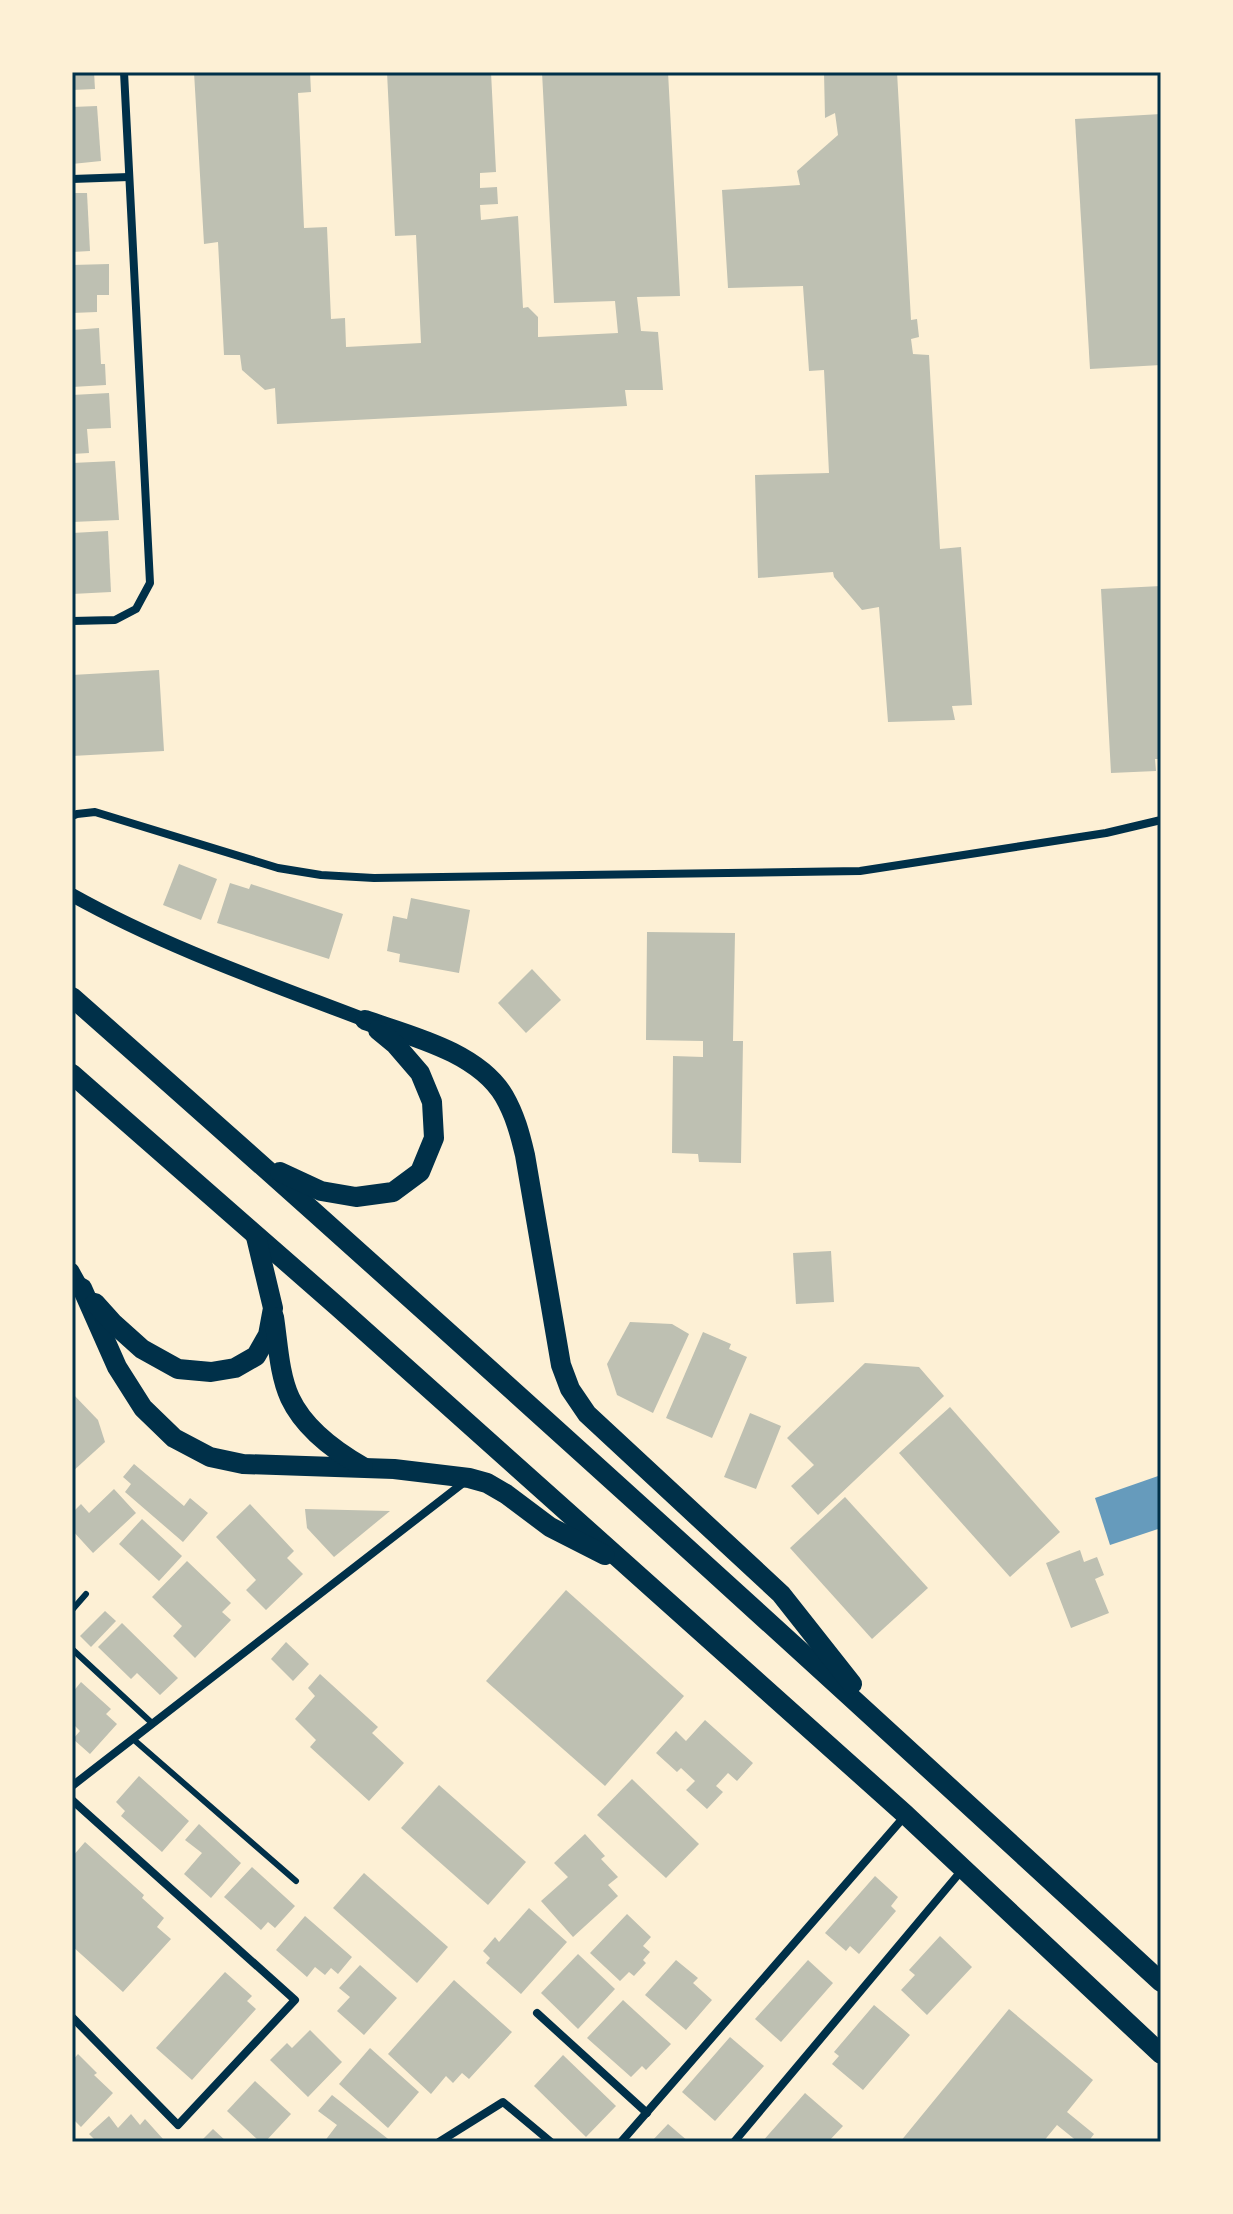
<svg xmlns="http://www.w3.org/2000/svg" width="1233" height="2214" font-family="'IBM Plex Sans',sans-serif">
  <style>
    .water { fill: #669bbc }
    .building { fill: #bec0b2 }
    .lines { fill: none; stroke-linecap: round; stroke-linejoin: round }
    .service { stroke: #003049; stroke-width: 6 }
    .minor { stroke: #003049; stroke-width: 8 }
    .tertiary { stroke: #003049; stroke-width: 14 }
    .primary { stroke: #003049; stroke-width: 20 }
    .neatline { fill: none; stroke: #003049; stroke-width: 3 }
  </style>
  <rect width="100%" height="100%" fill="#fdf0d5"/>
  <path class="water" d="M1161 1475V1528L1110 1545 1095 1498Z"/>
  <g class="building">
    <path d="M72 72H94L95 89 72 90Z"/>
    <path d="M194 72H310L311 92 298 93 304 228 327 227 331 319 345 318 346 347 421 343 416 235 395 236 387 72H491L496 172 480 173V188L497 187 498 204 480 205 481 220 518 216 523 308 528 307 538 317V337L618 333 615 301 554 303 542 72H668L680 296 637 297 641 331 658 332 663 390H625L627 406 277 424 275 388 265 390 242 370 240 355H224L218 242 204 244Z"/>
    <path d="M824 72H897L911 320 917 319 919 337 911 339 913 354 929 355 940 549 961 547 972 705 952 706 955 720 888 722 879 607 862 610 834 577 833 572 758 578 755 475 829 473 824 370 809 371 803 286 728 288 722 190 800 185 797 171 838 135 835 113 825 118Z"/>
    <path d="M97 106 101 161 72 164V107Z"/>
    <path d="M1161 114V365L1090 369 1075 119Z"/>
    <path d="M72 193H87L90 251 72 252Z"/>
    <path d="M109 264V295H97V312L72 313V265Z"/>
    <path d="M99 328 101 364H105L106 385 72 387V330Z"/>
    <path d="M109 393 111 428 87 429 89 453 72 454V395Z"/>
    <path d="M115 461 119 520 72 522V463Z"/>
    <path d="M108 531 111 592 72 594V533Z"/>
    <path d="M1161 586V759H1155L1156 771 1111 773 1101 589Z"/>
    <path d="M159 670 164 751 72 756V675Z"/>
    <path d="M179 864 217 879 201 920 163 905Z"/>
    <path d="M230 883 249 889 251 884 343 914 329 959 217 923Z"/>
    <path d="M411 898 470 910 459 973 399 962 400 954 387 951 393 916 407 919Z"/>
    <path d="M647 932 735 933 733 1041H743L741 1163 699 1162 698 1154 672 1153 673 1056 703 1057V1041L646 1040Z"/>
    <path d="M532 969 561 1000 526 1033 498 1003Z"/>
    <path d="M831 1251 834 1302 796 1304 793 1253Z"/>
    <path d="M630 1322 672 1324 689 1334 653 1413 617 1395 607 1364Z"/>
    <path d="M703 1332 731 1344 729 1349 747 1357 712 1438 666 1418Z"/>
    <path d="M865 1363 919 1367 944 1396 818 1515 791 1486 814 1465 787 1438Z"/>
    <path d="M72 1393 98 1420 105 1442 72 1472Z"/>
    <path d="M950 1407 1060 1532 1010 1577 899 1453Z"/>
    <path d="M750 1413 781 1426 756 1489 724 1477Z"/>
    <path d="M134 1464 184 1506 190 1498 208 1513 183 1542 125 1492 131 1484 123 1477Z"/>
    <path d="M114 1489 136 1513 93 1553 72 1530V1513L81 1504 89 1513Z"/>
    <path d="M845 1497 928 1588 872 1639 790 1548Z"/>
    <path d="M250 1504 294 1551 287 1558 303 1574 266 1610 246 1590 256 1580 216 1537Z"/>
    <path d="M305 1509 390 1511 334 1557 307 1528Z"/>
    <path d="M142 1519 182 1556 159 1581 119 1544Z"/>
    <path d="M1080 1550 1084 1562 1097 1557 1104 1575 1095 1579 1109 1613 1071 1628 1046 1563Z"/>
    <path d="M187 1561 231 1603 222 1612 231 1620 195 1658 173 1636 182 1626 152 1597Z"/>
    <path d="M566 1590 684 1696 605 1786 486 1681Z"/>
    <path d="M105 1611 116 1621 91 1647 80 1636Z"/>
    <path d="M122 1623 178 1678 160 1695 137 1673 131 1679 98 1647Z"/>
    <path d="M286 1642 309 1664 293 1681 271 1659Z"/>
    <path d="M320 1674 378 1727 372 1733 404 1763 369 1801 310 1747 316 1740 295 1719 315 1696 308 1688Z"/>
    <path d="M81 1682 111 1709 106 1714 117 1724 90 1754 73 1739 80 1731 72 1723V1693Z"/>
    <path d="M705 1720 753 1763 737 1781 728 1773 716 1786 723 1792 707 1809 686 1790 695 1781 681 1768 677 1772 656 1753 676 1731 686 1741Z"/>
    <path d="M139 1776 189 1821 162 1852 121 1816 125 1811 116 1802Z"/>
    <path d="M632 1779 699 1844 666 1878 597 1815Z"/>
    <path d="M439 1785 526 1862 488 1905 401 1828Z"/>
    <path d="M199 1824 241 1863 211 1898 184 1874 202 1853 185 1840Z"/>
    <path d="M585 1834 605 1856 601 1859 618 1877 608 1885 618 1896 573 1937 541 1901 568 1877 554 1863Z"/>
    <path d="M85 1842 144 1895 142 1898 164 1918 157 1927 171 1939 123 1992 72 1946V1857Z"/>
    <path d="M252 1867 295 1906 275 1928 268 1922 261 1930 224 1897Z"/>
    <path d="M364 1873 448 1947 417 1983 333 1908Z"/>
    <path d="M875 1876 898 1897 891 1906 896 1911 859 1954 850 1946 846 1951 825 1933Z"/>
    <path d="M529 1908 567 1942 521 1994 486 1963 490 1958 483 1951 495 1937 499 1942Z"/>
    <path d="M627 1914 651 1937 643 1946 650 1952 643 1960 646 1963 634 1976 629 1972 620 1981 590 1953Z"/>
    <path d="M305 1916 352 1957 338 1974 331 1968 325 1975 315 1967 307 1977 276 1950Z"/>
    <path d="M940 1936 972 1967 927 2015 901 1990 915 1975 909 1970Z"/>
    <path d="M578 1954 615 1989 578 2029 541 1993Z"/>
    <path d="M676 1960 698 1978 693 1983 712 2000 686 2030 645 1995Z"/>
    <path d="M808 1960 833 1983 781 2042 755 2019Z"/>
    <path d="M360 1965 397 1998 364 2035 337 2011 350 1997 339 1988Z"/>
    <path d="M225 1972 252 1996 247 2001 256 2009 192 2080 156 2048Z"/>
    <path d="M454 1980 512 2032 469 2079 462 2073 453 2083 446 2076 431 2094 388 2054Z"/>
    <path d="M623 2000 671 2044 646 2070 642 2066 631 2077 587 2038Z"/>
    <path d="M874 2005 910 2035 863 2090 832 2064 839 2056 834 2052Z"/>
    <path d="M1009 2009 1093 2080 1067 2112 1094 2134 1088 2142H1078L1057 2125 1043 2142H900Z"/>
    <path d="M310 2030 342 2062 308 2097 270 2060 287 2043 292 2048Z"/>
    <path d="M730 2037 764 2066 715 2121 682 2092Z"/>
    <path d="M370 2048 419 2092 388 2128 339 2084Z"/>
    <path d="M78 2054 97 2073 94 2075 113 2093 81 2127 72 2118V2061Z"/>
    <path d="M563 2055 616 2106 586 2137 534 2086Z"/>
    <path d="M255 2081 291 2114 265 2142H260L227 2111Z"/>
    <path d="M805 2093 843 2126 828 2142H762Z"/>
    <path d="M332 2095 392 2142H324L337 2125 318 2111Z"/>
    <path d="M131 2114 140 2125 145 2119 163 2139 160 2142H97L89 2134 109 2116 118 2128Z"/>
    <path d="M668 2124 689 2142H651Z"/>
    <path d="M213 2129 227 2142H200Z"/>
  </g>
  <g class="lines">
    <g class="service">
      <path d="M72 1610 86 1594"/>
      <path d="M72 1649 153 1724"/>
      <path d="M133 1739 296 1881"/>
    </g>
    <g class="minor">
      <path d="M72 179 129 177"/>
      <path d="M72 621 115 620 136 609 150 583 124 72"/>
      <path d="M72 816 77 814 95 812 278 868 321 875 374 878 860 871 1106 833 1161 820"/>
      <path d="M72 1786 467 1480"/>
      <path d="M72 1800 295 2000 178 2125 72 2017"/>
      <path d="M537 2013 647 2113"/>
      <path d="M439 2142 503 2102 551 2142"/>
      <path d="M621 2142 904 1817"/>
      <path d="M734 2142 962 1870"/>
    </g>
    <g class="tertiary">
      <path d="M72 895C165 947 266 982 365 1020"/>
      <path d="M72 1270 82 1288"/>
    </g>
    <g class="primary">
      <path d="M72 997C439 1321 801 1650 1161 1982"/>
      <path d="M365 1020C411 1036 478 1052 504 1096 515 1115 520 1134 525 1155L561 1365 570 1389 587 1414 781 1594 852 1684"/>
      <path d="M72 1074 338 1307 906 1815 1161 2054"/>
      <path d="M280 1172 321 1191 356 1197 393 1192 420 1172 434 1138 432 1102 420 1073 395 1044 378 1030"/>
      <path d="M82 1288 117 1367 143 1408 174 1438 210 1457 243 1464 394 1469 469 1478 487 1483 506 1494 550 1527 605 1555"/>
      <path d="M95 1303 113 1323 142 1349 178 1369 211 1372 235 1368 256 1356 268 1335 273 1308 256 1237"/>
      <path d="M274 1317C278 1343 279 1374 290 1398 304 1428 335 1451 363 1467"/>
    </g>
  </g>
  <rect width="1233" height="2214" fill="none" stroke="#fdf0d5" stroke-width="148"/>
  <rect x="74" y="74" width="1085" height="2066" class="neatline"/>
</svg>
